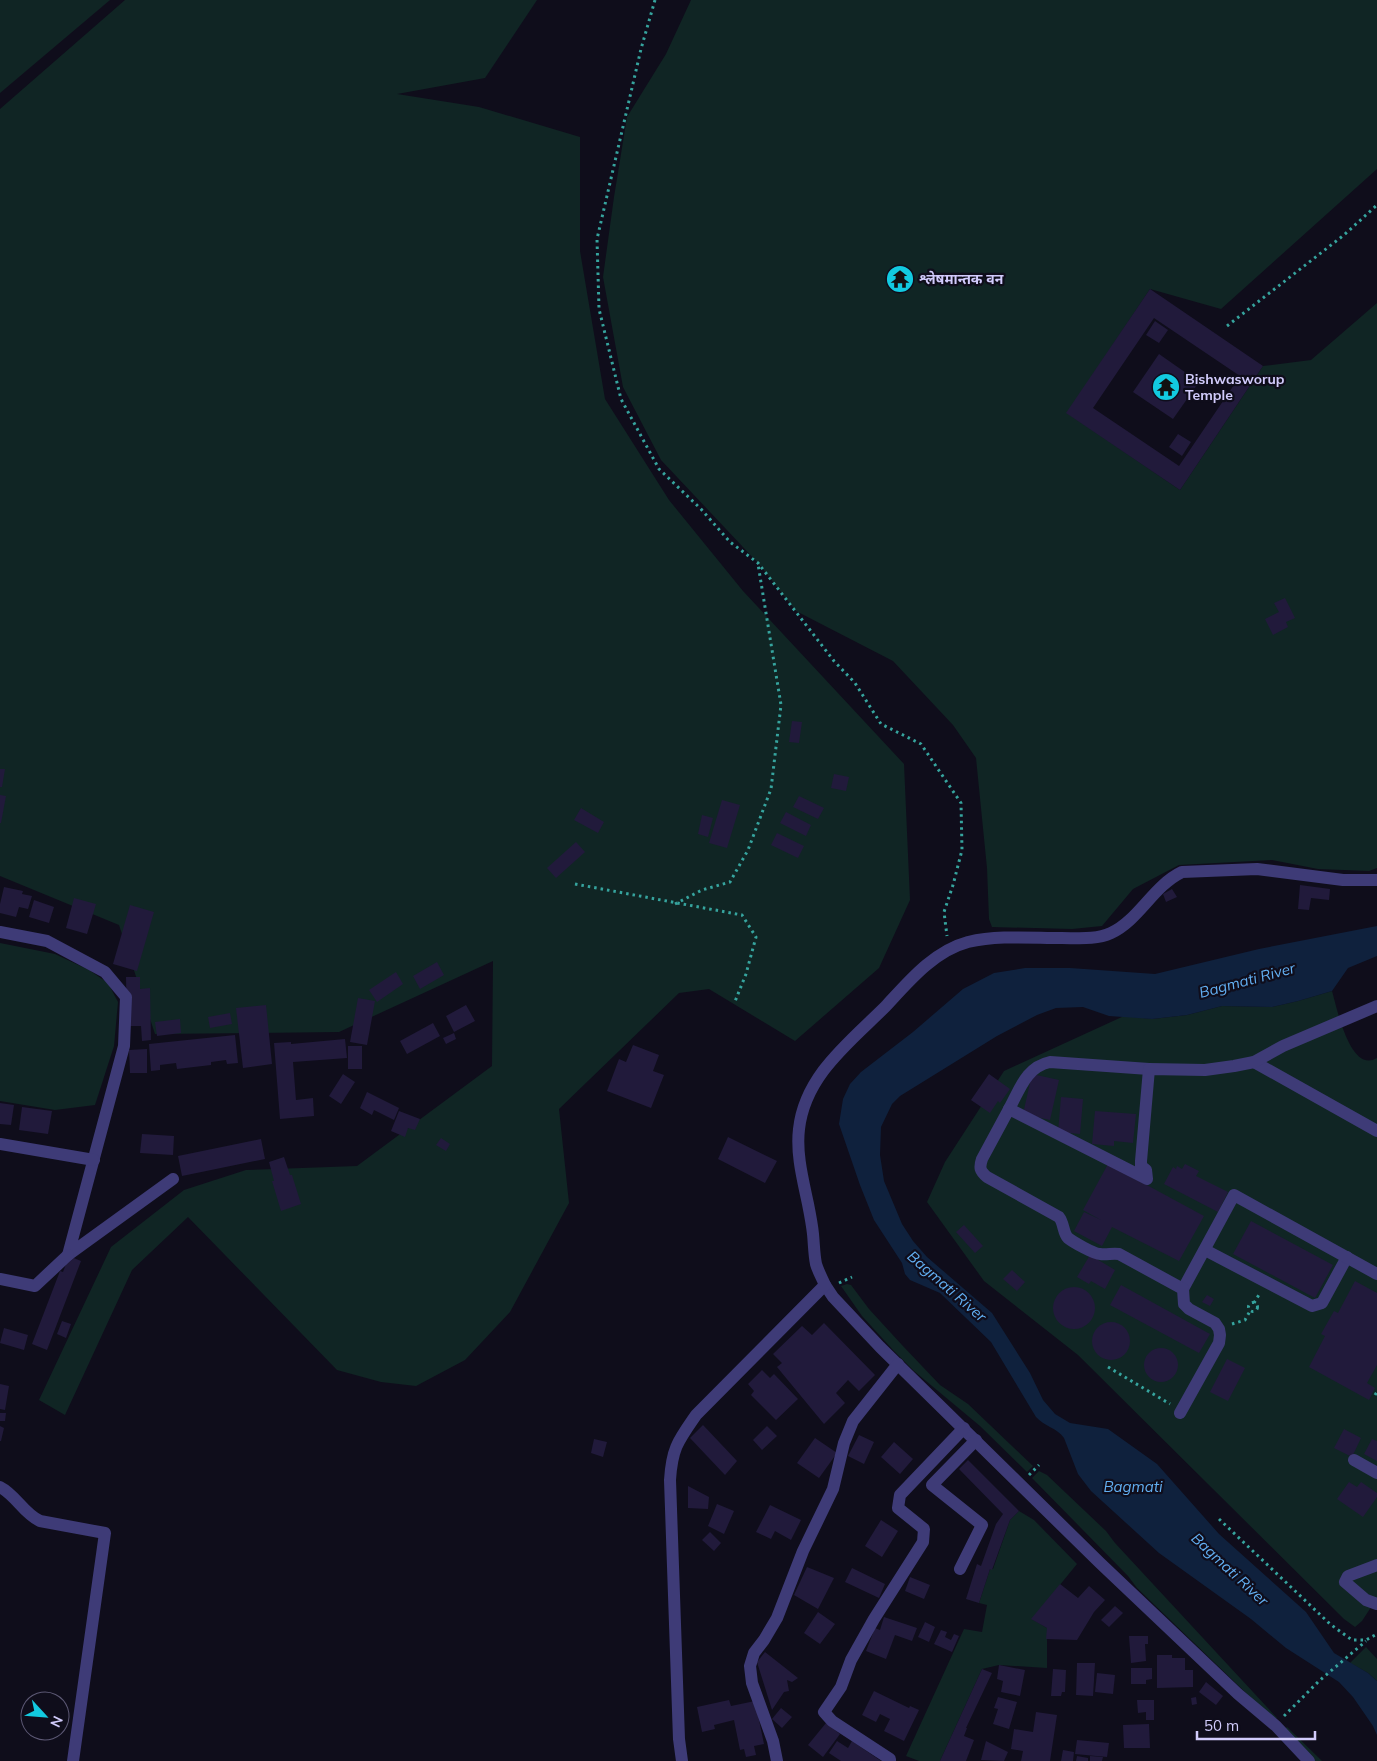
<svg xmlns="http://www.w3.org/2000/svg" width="1377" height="1761" font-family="Mulish,'Noto Sans Devanagari',sans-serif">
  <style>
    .green { fill: #102524 }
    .water { fill: #0f213d }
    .building { fill: #211a3b; fill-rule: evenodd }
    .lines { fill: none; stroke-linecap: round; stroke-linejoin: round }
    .path { stroke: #36a49e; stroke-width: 3; stroke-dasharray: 2.5 4; stroke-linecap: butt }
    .minor { stroke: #3e3b77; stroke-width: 12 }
    .labels { text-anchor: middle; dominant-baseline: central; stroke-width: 4.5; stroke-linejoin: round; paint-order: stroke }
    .poi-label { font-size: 14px; font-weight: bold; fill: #d1cbfb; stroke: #0f0d1b; text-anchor: start }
    .water-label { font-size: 15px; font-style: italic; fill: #62aff2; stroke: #0f0d1b }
  </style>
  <rect width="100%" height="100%" fill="#0f0d1b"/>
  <g class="green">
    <path d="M0 0H110L0 93Z"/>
    <path d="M125 0H537L485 78 397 94 479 107 580 137V251L605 399 669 500 743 591 904 764 910 900 879 968 795 1041 709 989 679 993 559 1109 569 1203 510 1312 465 1360 416 1386 381 1382 337 1370 188 1217 132 1270 65 1415 39 1400 111 1247 184 1190 246 1170 357 1166 492 1066 493 961 339 1032 155 1034 119 925 0 876V109Z"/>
    <path d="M691 0H1377V169L1221 309 1150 289 1067 413 1180 490 1263 366 1311 360 1377 303V868L1369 871 1318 869 1272 860 1179 865 1133 889 1102 926 1072 929 992 927 989 919 987 868 976 758 953 725 893 661 796 611 758 563 661 460 623 387 603 277 614 197 627 117 666 54Z"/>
    <path d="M0 943 55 954 89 970 108 983 118 1002 114 1046 95 1105 55 1110 0 1101Z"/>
    <path d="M1332 991C1337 1008 1350 1074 1377 1058V1598L1362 1621 1355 1627 1344 1619 1078 1355 984 1281 927 1202 945 1162 1004 1071 1124 1016 1152 1019 1187 1015 1222 1006 1272 1007 1298 1001Z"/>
    <path d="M847 1284 851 1285 869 1309 902 1345 940 1385 968 1404 1033 1466 1027 1472 980 1426 914 1371 893 1350 862 1316 841 1286Z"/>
    <path d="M1039 1471 1047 1475 1106 1531 1115 1543 1277 1718 1274 1720 1137 1588 1128 1576 1032 1478Z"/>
    <path d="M1019 1511 1034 1520 1077 1564 1032 1619 1047 1628V1668L999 1665 982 1669 940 1761H919L906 1756 964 1629 982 1632 987 1605 979 1603 990 1569H993L1010 1520Z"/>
    <path d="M1366 1647 1377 1659V1681L1368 1673 1350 1663Z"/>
    <path d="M1287 1727 1322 1761H1312L1284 1730Z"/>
  </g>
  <path class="water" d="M1377 926V956L1348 968 1332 991 1298 1001 1272 1007 1222 1006 1187 1015 1152 1019 1109 1016 1083 1007 1056 1008 1037 1015 997 1036 900 1096 892 1104 881 1127 880 1155 884 1181 902 1224 913 1241 927 1257 992 1313 1030 1373 1043 1400 1055 1414 1070 1423 1108 1429 1157 1464 1219 1534 1306 1612 1334 1653 1368 1673 1377 1681V1735L1373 1726 1353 1697 1339 1682 1286 1648 1251 1619 1159 1553 1091 1491 1078 1474 1064 1438C1057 1428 1044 1426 1036 1417L991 1342 940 1293 910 1280 905 1274 902 1263 874 1220 860 1185 839 1124 843 1099 850 1084 861 1072 913 1032 963 989 994 973 1025 968H1070L1155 974 1259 949Z"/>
  <g class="building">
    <path d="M1150 289 1263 366 1180 490 1066 413ZM1154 318 1240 376 1179 466 1093 408Z"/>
    <path d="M1155 321 1168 330 1159 343 1146 335Z"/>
    <path d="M1159 354 1199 382 1173 419 1133 392Z"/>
    <path d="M1178 434 1191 442 1182 456 1169 447Z"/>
    <path d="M1285 598 1295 618 1286 622 1288 627 1273 635 1265 619 1279 612 1274 603Z"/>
    <path d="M792 721 802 722 799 743 789 742Z"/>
    <path d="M0 769H5L2 787H0Z"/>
    <path d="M834 774 849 777 846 791 831 788Z"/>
    <path d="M0 795 6 796 1 823H0Z"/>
    <path d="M799 796 824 808 818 819 793 807Z"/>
    <path d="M722 800 740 805 727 848 709 843Z"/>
    <path d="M581 808 604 822 598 833 574 820Z"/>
    <path d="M786 812 811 825 806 836 780 823Z"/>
    <path d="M702 815 713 818 708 837 698 834Z"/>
    <path d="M777 833 804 846 798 858 771 845Z"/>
    <path d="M576 842 585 852 556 878 547 868Z"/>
    <path d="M1300 885 1330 889 1329 900 1311 898 1309 910 1298 909Z"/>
    <path d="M4 887 23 891 22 894 32 896 28 909 19 907 16 917 0 913V904Z"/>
    <path d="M1172 889 1177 897 1166 902 1163 894Z"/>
    <path d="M74 898 96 904 87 934 66 928Z"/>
    <path d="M34 900 54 907 49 923 29 917Z"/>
    <path d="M130 905 154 912 137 971 113 964Z"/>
    <path d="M437 962 444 975 420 989 413 976Z"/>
    <path d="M396 972 403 984 377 1002 369 990Z"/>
    <path d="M126 977H140V989L150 988 151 1040 142 1041 141 1026H127Z"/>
    <path d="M358 998 375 1001 367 1045 350 1042Z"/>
    <path d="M266 1005 272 1064 243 1068 236 1008Z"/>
    <path d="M466 1005 475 1021 454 1032 446 1016Z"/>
    <path d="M230 1013 232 1024 210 1028 208 1017Z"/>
    <path d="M180 1019 181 1033 157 1036 155 1022Z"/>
    <path d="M433 1023 440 1036 407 1054 400 1041Z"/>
    <path d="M454 1033 456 1039 446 1044 443 1038Z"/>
    <path d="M235 1035 238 1063 227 1064 226 1060 211 1062V1065L177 1069 176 1063 160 1065V1070L151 1071 149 1044Z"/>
    <path d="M345 1039 347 1058 293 1062 296 1100 313 1098 314 1116 280 1119 274 1043 291 1042V1044Z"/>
    <path d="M633 1045 659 1055 653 1071 664 1075 651 1108 607 1091 619 1059 626 1062Z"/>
    <rect x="348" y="1046" width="14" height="23"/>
    <path d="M147 1049V1073H130L129 1050Z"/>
    <path d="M343 1074 355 1082 341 1104 329 1096Z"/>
    <path d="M989 1074 1010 1089 1000 1103 998 1101 990 1113 971 1100Z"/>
    <path d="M1032 1074 1059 1080 1050 1120 1023 1114Z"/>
    <path d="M367 1092 399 1108 394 1120 374 1110 372 1115 360 1108Z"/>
    <path d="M1061 1097 1083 1099 1080 1134 1058 1132Z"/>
    <path d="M0 1103 14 1105 11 1125 0 1124Z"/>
    <path d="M22 1107 52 1111 48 1134 19 1130Z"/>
    <path d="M399 1111 420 1119 415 1130 408 1128 405 1137 391 1131Z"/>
    <path d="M1095 1111 1136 1114 1133 1143 1114 1141V1146L1092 1144Z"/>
    <path d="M142 1134 174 1136 173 1155 140 1153Z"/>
    <path d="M728 1137 777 1161 765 1183 718 1159Z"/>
    <path d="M441 1138 450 1144 446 1151 436 1145Z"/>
    <path d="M261 1139 265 1159 182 1176 178 1156Z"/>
    <path d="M284 1157 290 1175H292L301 1204 281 1211 272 1181H274L269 1162Z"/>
    <path d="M1108 1164 1204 1216 1179 1261 1112 1227 1102 1246 1074 1231 1084 1212 1101 1220 1083 1210Z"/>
    <path d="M1185 1164 1199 1171 1196 1176 1228 1192 1218 1212 1164 1184 1173 1167 1176 1169 1177 1166 1182 1169Z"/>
    <path d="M1251 1221 1333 1265 1315 1298 1233 1254Z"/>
    <path d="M964 1225 983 1246 975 1253 956 1232Z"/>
    <path d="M1090 1255 1115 1270 1105 1289 1091 1281 1089 1284 1077 1277Z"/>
    <path d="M69 1256 81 1261 47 1350 32 1344 60 1271 63 1272Z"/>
    <path d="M1012 1270 1025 1282 1017 1291 1003 1279Z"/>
    <path d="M1355 1281 1377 1293V1365L1367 1383 1375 1388 1369 1400 1309 1367 1325 1336 1321 1334 1334 1311 1338 1313Z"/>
    <path d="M1121 1285 1210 1334 1199 1353 1110 1305Z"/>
    <circle cx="1074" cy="1308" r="21"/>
    <path d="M1207 1295 1214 1299 1210 1306 1202 1302Z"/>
    <path d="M62 1321 71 1324 66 1338 57 1334Z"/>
    <circle cx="1111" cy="1341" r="19"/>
    <path d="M824 1323 875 1375 859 1391 848 1380 836 1393 845 1403 824 1424 777 1367 782 1363 773 1354 802 1326 812 1335Z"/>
    <path d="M4 1328 28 1335 24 1350 0 1343Z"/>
    <circle cx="1161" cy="1365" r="17"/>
    <path d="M1227 1359 1245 1368 1228 1401 1210 1392Z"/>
    <path d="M762 1370 770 1378 774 1374 798 1399 776 1420 751 1395 754 1391 748 1384Z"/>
    <path d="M0 1384 9 1386 5 1410 0 1409Z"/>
    <path d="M0 1413H6L5 1421H0Z"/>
    <path d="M703 1425 737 1461 725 1475 690 1438Z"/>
    <path d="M0 1426 4 1428 1 1441H0Z"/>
    <path d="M767 1426 777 1436 762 1450 753 1440Z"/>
    <path d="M1344 1429 1361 1438 1352 1457 1334 1448Z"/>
    <path d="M859 1435 874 1442 864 1464 848 1456Z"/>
    <path d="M815 1438 837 1453 819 1478 797 1463Z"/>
    <path d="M594 1439 607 1442 603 1457 591 1453Z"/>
    <path d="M1372 1439 1377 1441V1461L1364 1454Z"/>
    <path d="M894 1442 913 1459 900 1474 881 1457Z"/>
    <path d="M968 1460 1019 1511 1010 1520 992 1570 990 1569 979 1603 966 1599 977 1564 981 1566 996 1524 1003 1514 959 1469Z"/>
    <path d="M1349 1482 1357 1487 1361 1482 1377 1493V1497L1363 1517 1337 1499Z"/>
    <path d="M688 1486 709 1497 708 1509 688 1508Z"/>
    <path d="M717 1504 734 1511 724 1534 708 1526Z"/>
    <path d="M770 1505 801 1520 791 1540 775 1531 771 1539 756 1532Z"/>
    <path d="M881 1520 898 1531 882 1557 865 1546Z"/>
    <path d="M710 1532 721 1543 714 1551 702 1540Z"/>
    <path d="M807 1567 834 1578 818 1609 794 1595Z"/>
    <path d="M852 1568 885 1584 879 1598 845 1582Z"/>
    <path d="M910 1577 930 1585 924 1599 905 1591Z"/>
    <path d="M1060 1584 1078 1598 1089 1586 1105 1600 1094 1612 1077 1640 1046 1639 1047 1628 1031 1619Z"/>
    <path d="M1115 1606 1123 1613 1109 1627 1101 1620Z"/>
    <path d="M818 1612 835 1624 820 1644 804 1633Z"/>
    <path d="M884 1617 917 1628 912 1641 895 1635 886 1659 866 1651 875 1628 880 1630Z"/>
    <path d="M925 1622 935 1627 929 1642 918 1637Z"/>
    <path d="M941 1630 947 1632 945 1637 951 1640 954 1634 959 1636 952 1652 934 1644Z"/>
    <path d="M1129 1636H1148V1644H1145L1146 1661 1131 1663Z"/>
    <path d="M765 1652 798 1678 792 1682 787 1680 789 1691 784 1692 772 1710 757 1662Z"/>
    <path d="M1157 1655H1172V1658H1185V1670H1193V1687L1157 1688Z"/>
    <path d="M1077 1663H1095L1093 1696 1076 1695Z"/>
    <path d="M999 1665 1025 1670 1020 1696 1001 1692 1003 1681 997 1679Z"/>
    <path d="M1131 1668H1152V1679L1146 1680V1684H1131Z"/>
    <path d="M982 1669 992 1673 966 1728H967L964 1736 974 1740 966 1761H940Z"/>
    <path d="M1053 1669 1066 1670 1065 1692H1062L1061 1696H1051Z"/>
    <path d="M1097 1673 1115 1675 1113 1694 1095 1692Z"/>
    <path d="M1206 1682 1223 1696 1216 1705 1199 1692Z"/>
    <path d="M874 1691 909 1708 910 1706 919 1710 904 1741 884 1731 890 1719 880 1714 876 1722 862 1715Z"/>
    <path d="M998 1697 1017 1702 1009 1729 993 1724 998 1709 994 1708Z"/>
    <path d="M1196 1697 1197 1704 1192 1705 1191 1698Z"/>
    <path d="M729 1700 731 1706 755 1701 764 1744 754 1746 756 1755 746 1757 744 1749 740 1750 734 1720 714 1725 715 1729 702 1732 697 1707Z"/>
    <path d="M1137 1700H1154V1720H1146V1712L1138 1713Z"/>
    <path d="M781 1708 792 1717 782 1728 772 1719Z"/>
    <path d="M1036 1712 1057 1715 1050 1761H1021L1023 1751 1011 1749 1014 1729 1033 1732Z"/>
    <path d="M826 1723 840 1734 823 1757 808 1745Z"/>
    <path d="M1149 1724 1150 1748H1124L1123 1725Z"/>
    <path d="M1077 1740 1109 1743 1107 1757 1075 1754Z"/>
    <path d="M837 1741 848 1748 852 1741 881 1761H841L829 1753Z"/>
    <path d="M986 1741 1008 1752 1004 1761 981 1760Z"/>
    <path d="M1063 1750 1074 1752 1073 1761H1061Z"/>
    <path d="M1077 1756 1088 1758V1761H1076Z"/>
    <path d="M1090 1756 1103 1757 1102 1761H1090Z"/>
  </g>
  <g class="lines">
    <g class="path">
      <path d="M655 0 641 49 597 239 599 309 621 399 659 469 701 509 730 542 758 563 834 661 855 683 881 724 921 744 961 803 962 850 953 885 944 912 947 936"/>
      <path d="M1227 326 1344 235 1377 205"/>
      <path d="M575 884 742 915 756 937 746 974 734 1004"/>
      <path d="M675 904 702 890 730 882 748 850 771 789 781 705 758 564"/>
      <path d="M839 1283 852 1277"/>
      <circle cx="1253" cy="1307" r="4.5"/>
      <path d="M1254 1303 1260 1293"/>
      <path d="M1232 1324 1245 1320 1250 1311"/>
      <path d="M1108 1367 1170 1404"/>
      <path d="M1375 1395 1377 1392"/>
      <path d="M1029 1475 1039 1465"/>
      <path d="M1219 1519 1330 1624 1352 1640H1366L1377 1634"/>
      <path d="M1284 1716 1319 1681 1366 1641"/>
    </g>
    <g class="minor">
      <path d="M0 932 47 941 105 972 126 997 124 1046 68 1255 173 1179"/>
      <path d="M1254 1062 1377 1131"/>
      <path d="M1009 1109C1020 1089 1026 1067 1050 1062L1149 1069"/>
      <path d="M0 1144 94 1160"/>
      <path d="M1205 1250 1312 1306 1322 1303 1347 1257"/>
      <path d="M0 1279 35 1286 68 1255"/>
      <path d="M825 1285 833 1297 880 1347 1100 1563 1238 1694 1276 1726 1309 1761"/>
      <path d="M1183 1289 1234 1195 1377 1274"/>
      <path d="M1180 1413 1219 1343 1220 1335 1219 1329 1215 1323 1189 1309 1184 1304 1183 1289 1119 1254C1112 1253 1107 1255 1100 1254 1094 1254 1073 1242 1068 1238 1063 1233 1064 1223 1059 1217L987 1177C980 1171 979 1168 982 1159L1009 1109 1147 1179 1146 1170 1141 1166V1161L1149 1069 1205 1070 1234 1066 1254 1062 1283 1046 1377 1006"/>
      <path d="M1354 1460 1377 1473"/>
      <path d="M0 1487C16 1495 23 1513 40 1521L105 1533 73 1761"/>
      <path d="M1377 1565 1348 1576 1345 1582 1366 1600 1377 1604"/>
      <path d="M960 1569 982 1525 932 1485 976 1440"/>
      <path d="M682 1761 679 1739 670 1480C672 1448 678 1441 696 1415L825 1285C822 1278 818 1271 816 1264 814 1254 814 1244 813 1234 812 1224 810 1214 808 1204 803 1180 796 1154 799 1129 805 1075 850 1042 886 1006 909 981 934 951 968 942 999 935 1031 938 1062 938 1078 938 1096 940 1111 933 1139 920 1153 886 1182 872L1257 869 1343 880H1377"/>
      <path d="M777 1761 773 1741 752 1683 750 1666 754 1653 764 1640 777 1618 803 1551 833 1489 844 1443 853 1421 898 1364"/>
      <path d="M890 1761V1759L832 1721 824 1712 841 1687 851 1660 874 1619 923 1542 924 1529 898 1508 900 1495 964 1428"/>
    </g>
  </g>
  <defs>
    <symbol id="temple-disc" viewBox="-11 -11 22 22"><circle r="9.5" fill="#12cae0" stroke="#0f0d1b"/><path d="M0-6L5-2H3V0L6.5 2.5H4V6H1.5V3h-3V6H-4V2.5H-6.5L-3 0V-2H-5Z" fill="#111"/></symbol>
  </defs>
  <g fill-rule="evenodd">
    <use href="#temple-disc" x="884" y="263" width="32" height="32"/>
    <use href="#temple-disc" x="1150" y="371" width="32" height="32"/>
  </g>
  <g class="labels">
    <g class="poi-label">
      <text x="919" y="279">श्लेषमान्तक वन</text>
      <text x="1185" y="379">Bishwasworup<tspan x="1185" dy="16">Temple</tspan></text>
    </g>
    <g class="water-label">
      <text transform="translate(1247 980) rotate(-15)">Bagmati River</text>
      <text transform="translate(947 1286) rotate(41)">Bagmati River</text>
      <text x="1133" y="1486">Bagmati</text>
      <text transform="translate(1230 1569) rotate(43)">Bagmati River</text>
    </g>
  </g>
  <g transform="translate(45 1716) rotate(116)"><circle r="24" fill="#0f0d1b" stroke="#5d5975"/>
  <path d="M0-4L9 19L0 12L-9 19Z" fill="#12cae0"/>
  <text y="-8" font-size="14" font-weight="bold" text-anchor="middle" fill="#d1cbfb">N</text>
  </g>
  <path d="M1197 1731v8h118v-8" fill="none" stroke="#d1cbfb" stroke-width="2.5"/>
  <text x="1204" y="1731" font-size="15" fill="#d1cbfb" stroke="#0f0d1b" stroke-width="4" paint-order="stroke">50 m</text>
</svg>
